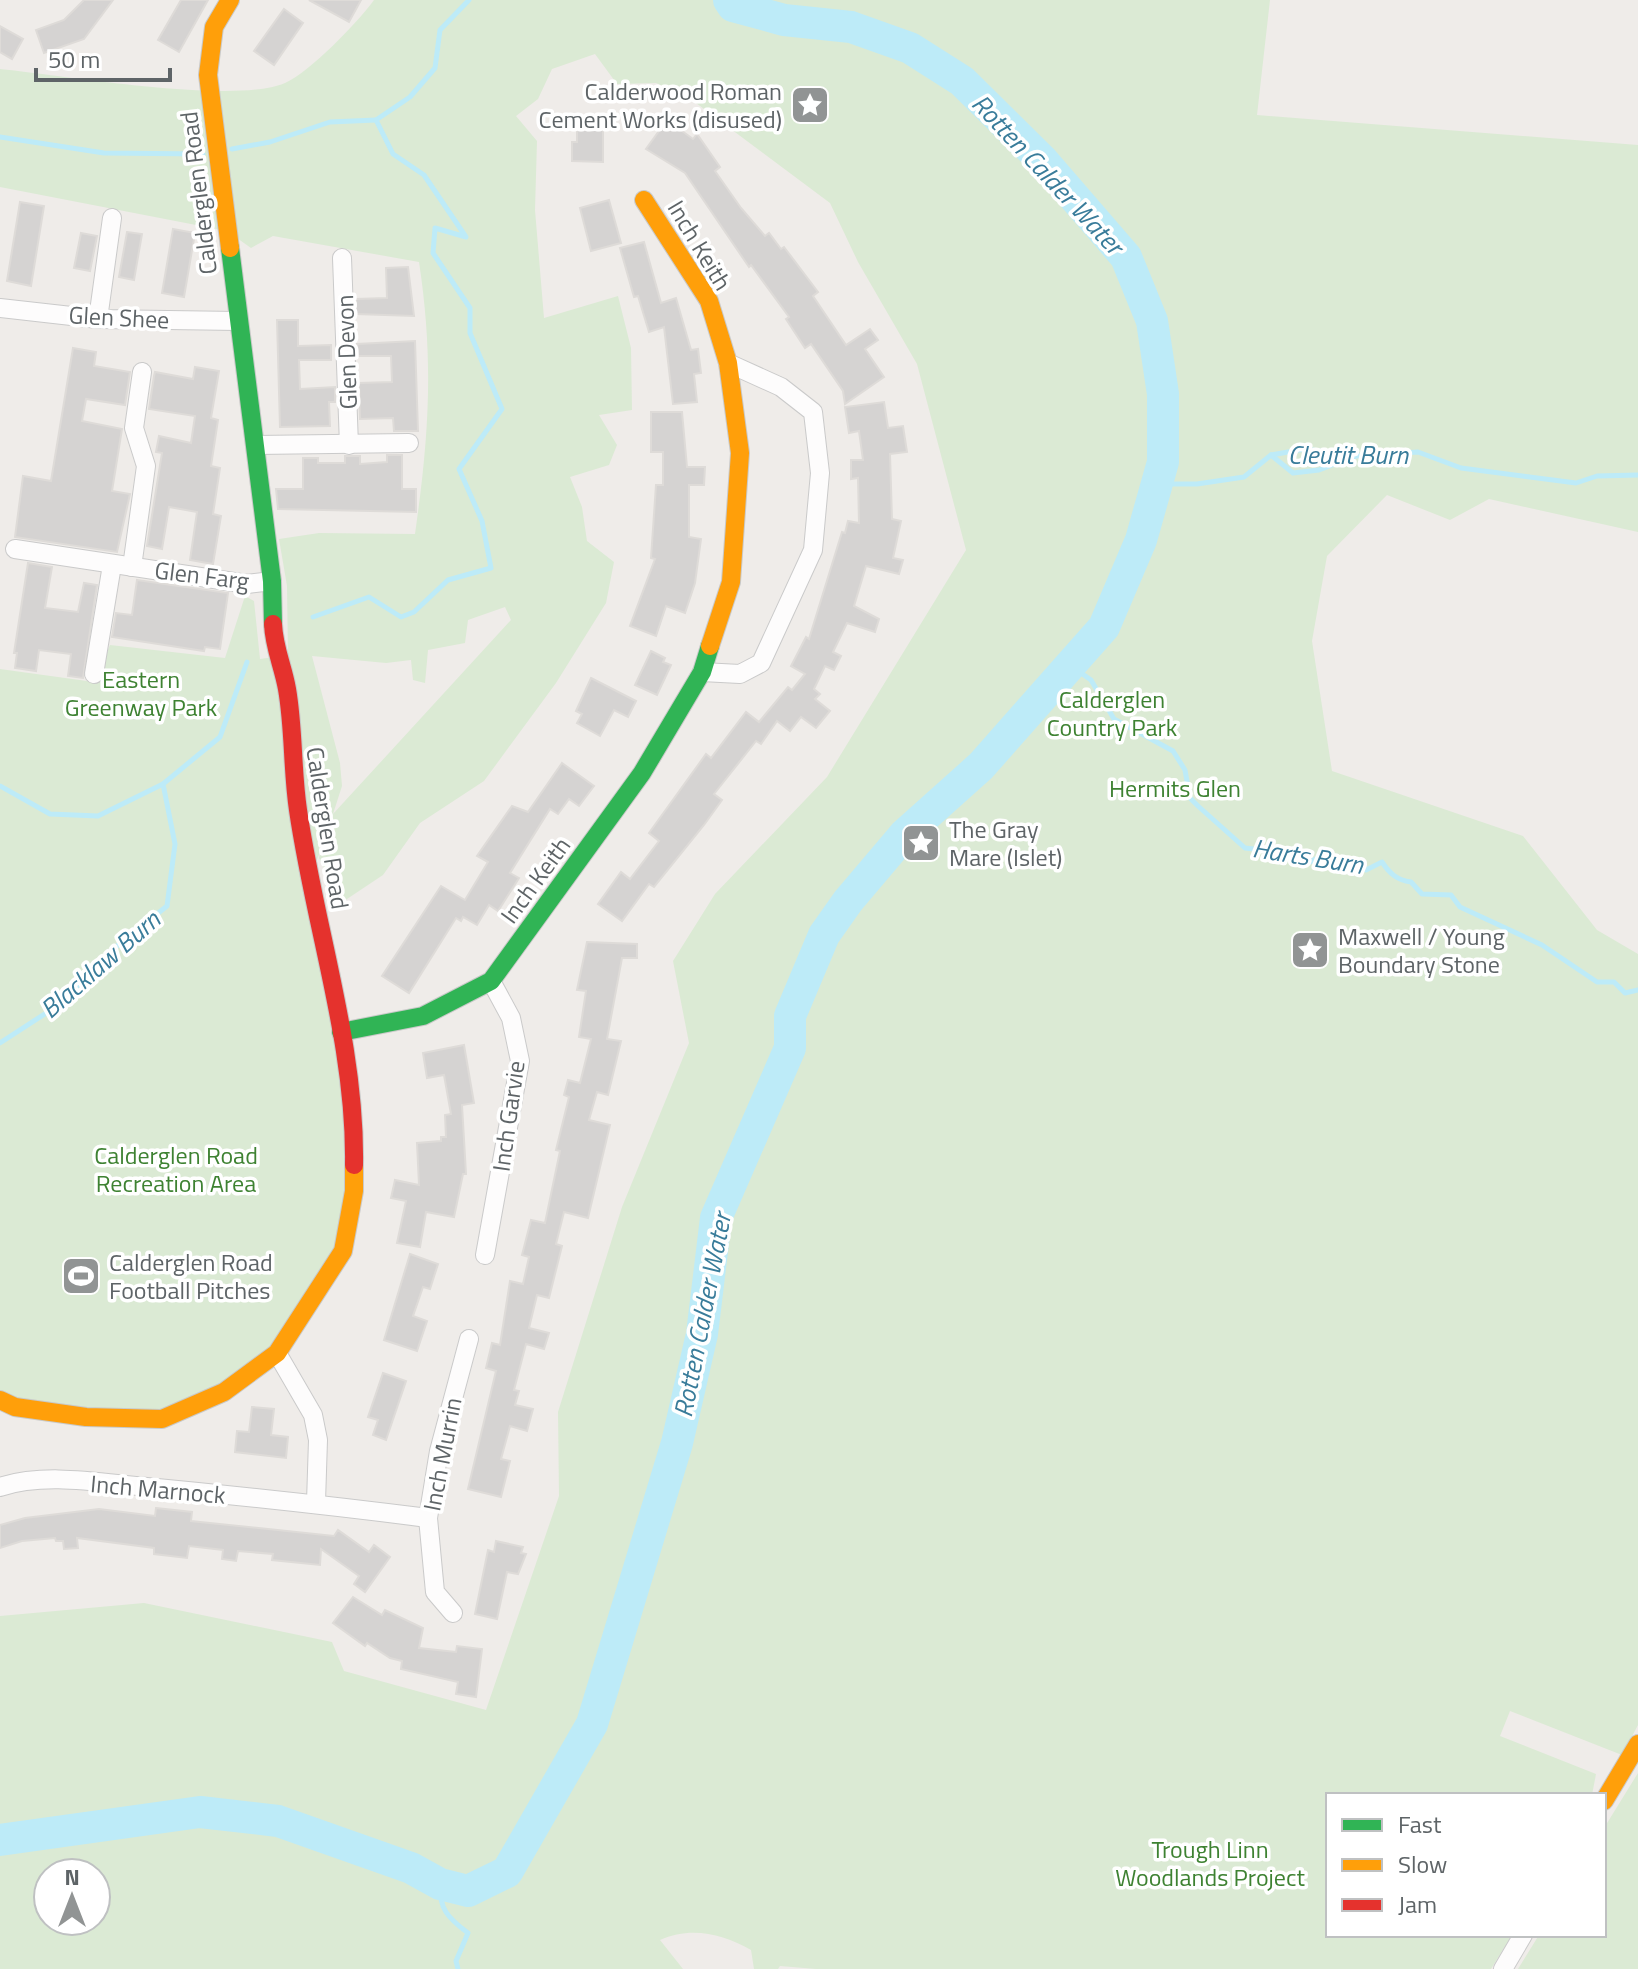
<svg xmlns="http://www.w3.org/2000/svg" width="1638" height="1969" font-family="'Titillium Web',sans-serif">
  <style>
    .green { fill: #dbead4; fill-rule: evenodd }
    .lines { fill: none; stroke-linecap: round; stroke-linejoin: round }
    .stream { stroke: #bdebf8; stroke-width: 5 }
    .river { stroke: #bdebf8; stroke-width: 32 }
    .building { fill: #d5d3d2; stroke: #dedbd8; stroke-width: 2 }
    .street-casing { stroke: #cacaca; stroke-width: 20 }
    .fast-casing { stroke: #c9c9c8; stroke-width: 20 }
    .slow-casing { stroke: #c9c9c8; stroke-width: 20 }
    .jam-casing { stroke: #c9c9c8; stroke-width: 20 }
    .street { stroke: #fdfcfc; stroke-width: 18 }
    .fast { stroke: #30b455; stroke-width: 18 }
    .slow { stroke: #ff9f0a; stroke-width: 18 }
    .jam { stroke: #e5322d; stroke-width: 18 }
    .labels { text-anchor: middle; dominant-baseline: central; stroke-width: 7; stroke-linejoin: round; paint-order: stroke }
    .poi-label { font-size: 24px; fill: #5e6467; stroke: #fff; text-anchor: start }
    .street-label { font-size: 24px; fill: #5e6467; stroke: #fff }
    .park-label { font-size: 24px; fill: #3e8232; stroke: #fff }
    .water-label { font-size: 26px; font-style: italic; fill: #397c9a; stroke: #fff }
  </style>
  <rect width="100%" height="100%" fill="#efece9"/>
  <g class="green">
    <path d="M374 0H1270L1257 115 1638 145V532L1489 499 1450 520 1387 495 1327 556 1312 641 1332 771 1523 836 1597 930 1638 954V1725L1622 1755 1510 1711 1500 1736 1596 1774 1592 1795H1328V1935H1512L1491 1969H816L780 1966 778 1969H754L751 1950C723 1934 691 1926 660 1940L683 1969H0V1616L144 1603 332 1642 344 1671 486 1710 559 1496 558 1412 622 1207 689 1043 673 961 715 894 827 777 966 550 917 364 858 262 830 203 692 100 656 83 617 84 595 54 552 69 538 99 516 116 537 141 535 210 544 318 618 296 631 348 632 410 599 415 617 445 609 465 570 477 582 507 587 541 614 562 606 603 556 683 484 781 420 823 383 875 341 903 319 858 322 846 310 879 347 1094 343 1251 277 1353 162 1419 0 1400V669L94 682 110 645 225 658 245 596 254 601 260 659 288 655 287 586 279 539 319 533 415 534C429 436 434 361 419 262L273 236 251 248 227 231 0 187V69C62 75 235 105 285 83 310 72 358 22 374 0ZM505 607 511 620 333 814 342 786 340 763 312 656 386 663 411 660 413 680 425 683 428 650 465 643 468 620ZM48 1873H96V1921H48Z"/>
    <path d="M1638 1773V1969H1518L1539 1935H1604V1828Z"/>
  </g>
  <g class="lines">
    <g class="stream">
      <path d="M0 137 104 153 203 154"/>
      <path d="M232 149 270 142 330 122 376 120"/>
      <path d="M1271 455 1293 473 1319 470 1356 456"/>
      <path d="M1157 484H1197L1244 477 1271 455 1305 449 1357 456 1418 452 1461 468 1576 483 1597 476 1638 475"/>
      <path d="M313 617 369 597 401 617 414 612 448 580 491 568 482 521 459 469 502 409 470 333V308L433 253 435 228 466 237 424 175 393 154 376 120 410 97 435 68 440 30 469 0"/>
      <path d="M1071 666 1091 680 1114 719 1173 751 1185 770 1190 798 1198 806 1245 848 1271 851 1276 858 1297 856 1310 862C1331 849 1347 862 1366 870L1382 862C1390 874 1397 880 1411 882L1422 894 1451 895 1460 907 1542 945 1597 982H1614L1625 993 1638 990"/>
      <path d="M0 786 50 814 98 816 163 784"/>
      <path d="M0 1043 60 1004 112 950 167 906 175 844 163 784 220 737 247 662"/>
      <path d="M440 1884C439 1909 448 1918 468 1933L456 1961 458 1969"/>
    </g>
    <path class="river" d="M0 1840 200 1812 278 1821 411 1868 440 1884 468 1891 507 1872 592 1724 677 1443 702 1334 716 1218 790 1048V1016L824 935 848 901 904 835 981 766 1104 627 1141 540 1163 462V394L1152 321 1126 257 1043 161 962 81 910 48 851 27 784 20 733 6 729 0"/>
  </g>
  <g class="building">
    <path d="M84 0H113L84 39 44 53 36 30 64 20Z"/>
    <path d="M181 0H208L179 52 158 40Z"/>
    <path d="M309 0H361L349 22Z"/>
    <path d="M284 9 303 23 274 65 254 51Z"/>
    <path d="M0 26 23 39 12 59 0 52Z"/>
    <path d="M667 120 693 139 697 134 720 167 715 171 741 208 765 236 769 233 781 249 784 247 818 292 813 296 846 345 870 329 878 340 865 349 884 377 845 404 843 391 811 344 805 348 786 319 789 317 751 265 749 267 685 173 646 149Z"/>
    <path d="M577 130H603V162L572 161V142H577Z"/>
    <path d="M609 200 621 243 591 251 580 208Z"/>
    <path d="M20 202 44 206 31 286 7 281Z"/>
    <path d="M173 229 195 233 184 297 162 293Z"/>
    <path d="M127 232 142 234 134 280 119 277Z"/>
    <path d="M81 233 97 236 90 271 74 268Z"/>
    <path d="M644 242 661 303 676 298 691 350 698 349 701 373 694 374 697 402 673 404 664 327 649 332 638 296 634 297 620 248Z"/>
    <path d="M408 267 414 316 356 314V299L387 298 386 268Z"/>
    <path d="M277 320H298V346L331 345V360H299L300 389 335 387V402H329L330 426 280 427Z"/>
    <path d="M415 341 418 431H394L393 418 360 419 359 383 392 382 391 356H358L357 344Z"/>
    <path d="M73 348 96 352 94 366 130 372 125 405 86 399 82 421 122 429 112 491 130 494 117 552 15 537 23 476 51 481Z"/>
    <path d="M195 367 219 371 211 418 218 420 211 466 220 468 213 514 221 516 213 564 190 560 197 512 169 507 162 549 147 546 162 453 156 452 159 436 191 443 195 416 149 409 154 376 155 372 193 379Z"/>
    <path d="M884 402 888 428 903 426 907 452 890 454 892 519 901 521 893 558 903 560 899 574 866 566 854 606 879 619 875 632 847 623 833 652 841 656 834 670 825 666 814 689 820 694 815 699 830 711 816 728 801 717 790 731 777 721 761 744 756 741 714 794 722 800 704 825 654 887 649 884 622 921 598 904 621 872 630 879 659 841 649 833 706 754 711 758 746 712 759 722 788 687 792 690 805 674 791 666 806 637 809 639 842 532 845 533 848 521 859 523 858 478 851 479V460H863L859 431 849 433 845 407Z"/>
    <path d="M651 412H682L687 467H705L704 485H689V537L701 539 695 583 685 613 666 606 656 636 630 626 655 559 651 558 656 485H663V452H651Z"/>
    <path d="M387 455H402V489H416V512L278 509 276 489H303V458H318V463H345V456H360V464L387 462Z"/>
    <path d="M28 563 52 567 45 608 78 612 84 583 97 585 83 678 68 676 71 654 39 650 36 671 15 668 17 653H14Z"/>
    <path d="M137 580 228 593 220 649 205 647 204 651 112 637 116 613 132 615Z"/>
    <path d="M651 651 665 658 663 662 671 665 657 695 635 685Z"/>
    <path d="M591 678 636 701 628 717 614 710 600 736 577 723 582 714 576 711Z"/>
    <path d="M562 763 594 786 579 806 569 799 558 814 550 809 510 873 519 878 498 911 489 905 477 925 463 917 461 921 456 918 409 993 382 976 441 886 465 900 488 862 477 856 512 806 528 812Z"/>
    <path d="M587 942 637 944V958H622L607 1039 621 1041 608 1095 597 1092 589 1120 610 1125 588 1218 564 1212 556 1244 562 1246 549 1298 537 1295 529 1328 549 1333 544 1349 526 1344 514 1390 519 1391 515 1405 533 1409 527 1431 510 1426 501 1459 510 1461 501 1497 468 1489 496 1371 486 1368 492 1343 500 1345 510 1281 523 1284 529 1257 522 1255 531 1220 545 1223 560 1151 556 1150 569 1097 564 1095 568 1080 580 1083 591 1039 579 1037 586 991 577 990Z"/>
    <path d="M464 1045 474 1103 462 1105 466 1174H463L454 1217 426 1212 420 1247 397 1243 406 1201 391 1198 395 1180 419 1185 417 1143 441 1141V1137H446L445 1115 451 1114 444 1075 427 1078 423 1053Z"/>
    <path d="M410 1254 438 1264 430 1289 423 1287 413 1316 427 1321 417 1351 384 1340Z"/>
    <path d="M383 1373 406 1381 386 1440 373 1435 378 1420 368 1417Z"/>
    <path d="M252 1407 274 1409 271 1435 288 1437 286 1458 235 1452 237 1431 249 1432Z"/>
    <path d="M156 1508 192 1512 191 1521 334 1536 338 1530 369 1552 374 1545 390 1557 365 1592 354 1584 359 1576 321 1549 320 1565 272 1560 273 1554 238 1551 236 1561 222 1559 223 1550 189 1546 187 1558 154 1554V1548L77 1538 78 1548 64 1549 63 1541H56L55 1538 22 1541 0 1548V1525L25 1518 99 1509 155 1516Z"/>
    <path d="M496 1541 523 1547 521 1553 526 1554 518 1574 507 1572 497 1619 475 1614 488 1550 494 1552Z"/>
    <path d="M353 1597 382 1615 385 1610 423 1628 419 1648 456 1652 457 1646 482 1649 476 1697 456 1694 458 1682 401 1669 402 1661 390 1658 367 1643 365 1646 333 1623Z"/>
  </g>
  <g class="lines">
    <defs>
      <g id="street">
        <path d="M342 258 349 445"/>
        <path d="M0 308 98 319 238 321"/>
        <path d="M98 319 112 218"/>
        <path d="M256 445 409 443"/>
        <path d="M15 549 247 584 272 581"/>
        <path d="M132 567 146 466 134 428 142 372"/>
        <path d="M702 672 740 674 761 663 813 550 820 473 813 412 781 387 728 363"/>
        <path d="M94 674 112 565"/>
        <path d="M485 1255 520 1061 511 1018 491 981"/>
        <path d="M277 1353 313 1415 318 1440 316 1502"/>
        <path d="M0 1487C45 1472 101 1483 147 1487 241 1496 334 1506 428 1518"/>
        <path d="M453 1613 435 1592 428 1518 439 1451 469 1339"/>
        <path d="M1503 1969 1523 1935"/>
      </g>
      <g id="fast">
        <path d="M230 248 272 581 273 624"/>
        <path d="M341 1032 423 1016 491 981 642 773 702 672 710 646"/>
      </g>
      <g id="slow">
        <path d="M644 200 709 301 728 363 740 453 731 582 710 646"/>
        <path d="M230 248 208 75 214 27 230 0"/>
        <path d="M0 1400 15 1407 86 1417 162 1419 224 1392 277 1353 343 1251 354 1191V1165"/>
        <path d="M1604 1801 1638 1744"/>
      </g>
      <path id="jam" d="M273 624C274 648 283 666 287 689 294 729 292 770 298 810 315 928 356 1045 354 1165"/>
    </defs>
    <use href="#street" class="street-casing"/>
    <use href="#fast" class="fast-casing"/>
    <use href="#slow" class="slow-casing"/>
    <use href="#jam" class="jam-casing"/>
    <use href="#street" class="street"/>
    <use href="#fast" class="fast"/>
    <use href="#slow" class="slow"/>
    <use href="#jam" class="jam"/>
  </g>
  <defs>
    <symbol id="sight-square" viewBox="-11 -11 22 22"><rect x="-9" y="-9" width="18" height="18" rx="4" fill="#919494" stroke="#fff"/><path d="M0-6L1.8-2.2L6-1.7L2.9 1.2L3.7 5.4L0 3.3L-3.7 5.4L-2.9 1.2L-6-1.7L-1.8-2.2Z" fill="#fff"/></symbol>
    <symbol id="stadium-square" viewBox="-11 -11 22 22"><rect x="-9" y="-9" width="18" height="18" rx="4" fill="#919494" stroke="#fff"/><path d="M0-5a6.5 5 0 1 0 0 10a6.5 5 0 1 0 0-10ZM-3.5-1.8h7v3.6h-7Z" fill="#fff"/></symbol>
  </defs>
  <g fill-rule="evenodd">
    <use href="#sight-square" x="788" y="83" width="44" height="44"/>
    <use href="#sight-square" x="899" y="821" width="44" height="44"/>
    <use href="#sight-square" x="1288" y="928" width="44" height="44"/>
    <use href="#stadium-square" x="59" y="1254" width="44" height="44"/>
  </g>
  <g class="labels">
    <g class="poi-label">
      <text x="782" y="91" text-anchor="end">Calderwood Roman<tspan x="782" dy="28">Cement Works (disused)</tspan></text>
      <text x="949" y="829">The Gray<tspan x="949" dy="28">Mare (Islet)</tspan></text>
      <text x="1338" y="936">Maxwell / Young<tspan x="1338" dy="28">Boundary Stone</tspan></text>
      <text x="109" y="1262">Calderglen Road<tspan x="109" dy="28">Football Pitches</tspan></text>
    </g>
    <g class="street-label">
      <text transform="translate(198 193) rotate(-97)">Calderglen Road</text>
      <text transform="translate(700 245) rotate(59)">Inch Keith</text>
      <text transform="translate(119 317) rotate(3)">Glen Shee</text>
      <text transform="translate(346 352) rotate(-92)">Glen Devon</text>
      <text transform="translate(202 575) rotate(7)">Glen Farg</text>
      <text transform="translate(328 828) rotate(81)">Calderglen Road</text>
      <text transform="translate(535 880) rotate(-54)">Inch Keith</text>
      <text transform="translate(508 1116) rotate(-82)">Inch Garvie</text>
      <text transform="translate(442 1454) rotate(-79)">Inch Murrin</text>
      <text transform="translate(158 1489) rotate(5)">Inch Marnock</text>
    </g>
    <g class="park-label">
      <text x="141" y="679">Eastern<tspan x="141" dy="28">Greenway Park</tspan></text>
      <text x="1112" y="699">Calderglen<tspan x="1112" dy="28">Country Park</tspan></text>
      <text x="1175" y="788">Hermits Glen</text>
      <text x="176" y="1155">Calderglen Road<tspan x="176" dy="28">Recreation Area</tspan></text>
      <text x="1210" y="1849">Trough Linn<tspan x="1210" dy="28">Woodlands Project</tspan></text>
    </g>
    <g class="water-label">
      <text transform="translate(1048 174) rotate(47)">Rotten Calder Water</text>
      <text x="1348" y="454">Cleutit Burn</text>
      <text transform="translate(1308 856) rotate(9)">Harts Burn</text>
      <text transform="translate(100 964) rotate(-41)">Blacklaw Burn</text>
      <text transform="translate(702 1315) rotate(-79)">Rotten Calder Water</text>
    </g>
  </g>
  <rect x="1326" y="1793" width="280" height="144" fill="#ffffff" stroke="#bfc1c2" stroke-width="2"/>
  <rect x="1342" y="1819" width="40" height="12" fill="#30b455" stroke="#bfc1c2" stroke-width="2"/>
  <text x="1398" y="1833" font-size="24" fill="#5e6467">Fast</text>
  <rect x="1342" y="1859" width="40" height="12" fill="#ff9f0a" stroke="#bfc1c2" stroke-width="2"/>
  <text x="1398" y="1873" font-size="24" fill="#5e6467">Slow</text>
  <rect x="1342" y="1899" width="40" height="12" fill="#e5322d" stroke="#bfc1c2" stroke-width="2"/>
  <text x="1398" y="1913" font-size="24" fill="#5e6467">Jam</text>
  <g transform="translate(72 1897)"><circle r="38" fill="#ffffff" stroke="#bfc1c2" stroke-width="2"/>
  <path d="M0-6L14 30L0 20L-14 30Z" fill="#919494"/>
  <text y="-12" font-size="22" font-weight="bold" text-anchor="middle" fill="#5e6467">N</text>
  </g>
  <path d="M36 68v12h134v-12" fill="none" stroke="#5e6467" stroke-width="4"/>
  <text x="48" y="68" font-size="24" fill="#5e6467" stroke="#ffffff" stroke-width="6" paint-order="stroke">50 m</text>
</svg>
